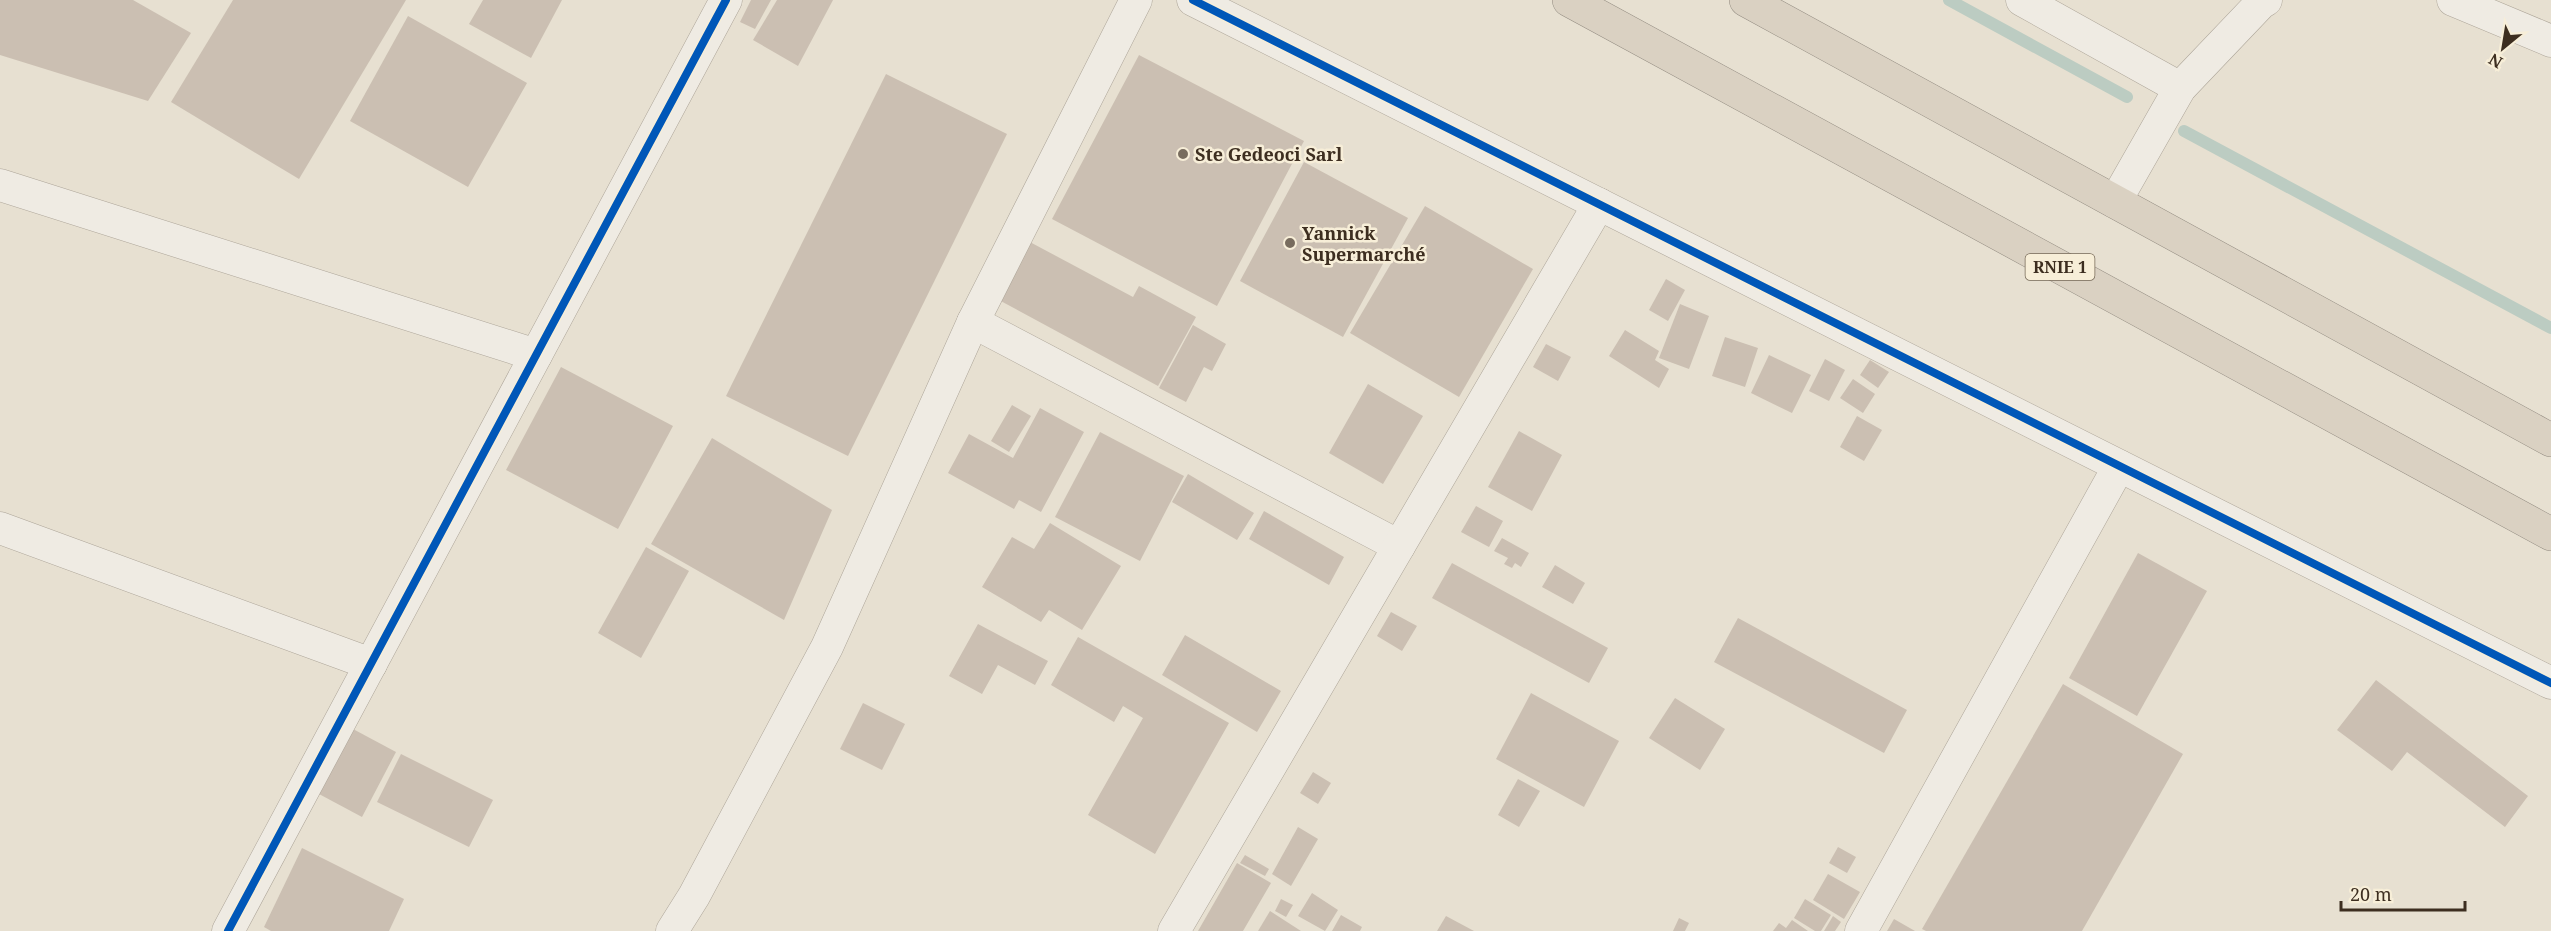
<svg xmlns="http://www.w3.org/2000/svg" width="2551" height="931" font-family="'Noto Serif',serif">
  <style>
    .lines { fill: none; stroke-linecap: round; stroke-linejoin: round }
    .stream { stroke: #bcccc2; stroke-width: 12 }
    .building { fill: #cbbfb2 }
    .street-casing { stroke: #ada599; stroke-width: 33 }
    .highway-casing { stroke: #928b80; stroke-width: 34 }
    .street { stroke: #efebe3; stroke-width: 32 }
    .highway { stroke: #dad1c2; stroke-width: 33 }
    .cycleway-casing { stroke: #f7eed8; stroke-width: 11 }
    .cycleway { stroke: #0057b8; stroke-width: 8 }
    .poi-dot { fill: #786c5e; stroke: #f7eed8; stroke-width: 2 }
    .labels { text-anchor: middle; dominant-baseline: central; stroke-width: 5; stroke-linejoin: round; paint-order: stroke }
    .shield { fill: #f7eed8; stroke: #756857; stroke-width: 1.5 }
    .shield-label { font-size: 16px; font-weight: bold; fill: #3d2e20 }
    .poi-label { font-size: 18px; font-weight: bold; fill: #3d2e20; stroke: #f7eed8; text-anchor: start }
  </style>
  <rect width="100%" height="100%" fill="#e7e0d1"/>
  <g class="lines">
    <g class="stream">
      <path d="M1949 0 2127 97"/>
      <path d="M2184 131 2551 328"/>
    </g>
  </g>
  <g class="building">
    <path d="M0 0H133L191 33 148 101 0 55Z"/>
    <path d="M233 0H406L299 179 171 102Z"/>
    <path d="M483 0H562L531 58 469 24Z"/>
    <path d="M751 0H771L755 29 740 22Z"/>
    <path d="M777 0H833L798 66 753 40Z"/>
    <path d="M408 16 527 83 468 187 350 121Z"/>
    <path d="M1139 55 1304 141 1217 306 1052 219Z"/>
    <path d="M886 74 1007 134 848 456 726 396Z"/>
    <path d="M1304 162 1408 218 1343 337 1240 281Z"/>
    <path d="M1425 206 1533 269 1459 397 1350 333Z"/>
    <path d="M1028 241 1133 297 1139 286 1196 317 1158 386 997 299Z"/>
    <path d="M1666 279 1685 290 1668 321 1649 310Z"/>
    <path d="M1680 304 1709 316 1689 369 1659 358Z"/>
    <path d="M1193 325 1226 344 1212 371 1204 367 1186 402 1159 388Z"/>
    <path d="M1625 330 1659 351 1655 360 1669 369 1659 388 1609 356Z"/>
    <path d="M1725 337 1758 348 1745 387 1712 376Z"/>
    <path d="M1546 344 1571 357 1558 381 1533 367Z"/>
    <path d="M1769 355 1811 375 1792 413 1751 393Z"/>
    <path d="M1825 359 1845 370 1829 401 1809 391Z"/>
    <path d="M1870 360 1889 372 1878 388 1860 375Z"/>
    <path d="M561 367 673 426 618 529 506 470Z"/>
    <path d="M1853 379 1875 394 1863 413 1840 398Z"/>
    <path d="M1368 384 1423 416 1383 484 1329 453Z"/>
    <path d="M1012 405 1031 416 1009 452 991 441Z"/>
    <path d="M1040 408 1084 432 1041 512 1019 500 1014 509 948 473 969 434 1013 458Z"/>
    <path d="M1857 416 1882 430 1864 461 1840 447Z"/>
    <path d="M1519 431 1562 455 1532 511 1488 487Z"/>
    <path d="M1100 432 1184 476 1140 561 1055 517Z"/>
    <path d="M712 438 832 510 784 620 651 544Z"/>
    <path d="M1188 474 1254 513 1237 540 1172 502Z"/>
    <path d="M1476 506 1503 521 1489 547 1461 532Z"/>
    <path d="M1264 511 1344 557 1329 585 1249 539Z"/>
    <path d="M1050 523 1121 566 1082 630 1049 610 1041 622 982 587 1012 537 1034 549Z"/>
    <path d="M1502 538 1529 553 1521 567 1515 563 1512 568 1504 564 1508 558 1494 551Z"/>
    <path d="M646 547 689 571 641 658 598 633Z"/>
    <path d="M2138 553 2207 591 2137 716 2069 678Z"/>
    <path d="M1452 563 1608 648 1589 683 1432 598Z"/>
    <path d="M1555 565 1585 583 1573 604 1542 587Z"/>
    <path d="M1391 612 1417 626 1402 651 1377 636Z"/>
    <path d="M1738 618 1907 710 1884 753 1714 662Z"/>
    <path d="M978 624 1048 661 1035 685 998 665 982 694 949 676Z"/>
    <path d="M1185 635 1281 691 1257 732 1162 675Z"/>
    <path d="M1078 637 1229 723 1155 854 1088 815 1143 718 1123 706 1114 722 1051 685Z"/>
    <path d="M2376 680 2528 796 2505 827 2407 752 2392 771 2337 730Z"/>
    <path d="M2063 684 2183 754 2082 931H1926L1922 929Z"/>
    <path d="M1531 693 1619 741 1584 807 1496 759Z"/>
    <path d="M1675 698 1725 729 1700 770 1649 738Z"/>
    <path d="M863 703 905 724 882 770 840 749Z"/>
    <path d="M353 729 396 752 362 817 319 794Z"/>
    <path d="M401 754 493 800 469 847 377 802Z"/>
    <path d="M1313 772 1331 783 1318 804 1300 793Z"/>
    <path d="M1518 779 1540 791 1519 827 1498 815Z"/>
    <path d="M1298 827 1318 839 1291 886 1272 874Z"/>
    <path d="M1838 847 1856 857 1847 873 1829 863Z"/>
    <path d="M302 848 404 899 389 931H271L264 927Z"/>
    <path d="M1245 855 1269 869 1265 876 1240 863Z"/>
    <path d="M1237 863 1271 883 1243 931H1198Z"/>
    <path d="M1828 874 1860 892 1844 919 1813 900Z"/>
    <path d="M1312 893 1338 910 1325 931 1298 916Z"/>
    <path d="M1281 899 1293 905 1286 917 1275 911Z"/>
    <path d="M1805 899 1831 915 1821 931H1815L1794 918Z"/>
    <path d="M1270 911 1301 931H1258Z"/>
    <path d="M1341 915 1362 927 1360 931H1332Z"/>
    <path d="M1446 916 1474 931H1437Z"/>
    <path d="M1833 916 1841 922 1835 931H1824Z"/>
    <path d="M1679 918 1689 923 1685 931H1673Z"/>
    <path d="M1894 919 1915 931H1887Z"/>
    <path d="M1792 920 1808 931H1773L1779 923 1786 928Z"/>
  </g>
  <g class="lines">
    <defs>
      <g id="street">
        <path d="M1193 0 2551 683"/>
        <path d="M2022 0 2180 88"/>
        <path d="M2453 0 2551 41"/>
        <path d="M0 185 536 355"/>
        <path d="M2115 202 2180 88 2261 3 2266 0"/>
        <path d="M973 322 1399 546"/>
        <path d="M0 528 371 664"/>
        <path d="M228 931 726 0"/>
        <path d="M672 931 694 896 827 647 973 322 1136 0"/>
        <path d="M1174 931 1599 204"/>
        <path d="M1861 931 2119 466"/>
      </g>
      <g id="highway">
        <path d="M1569 0 2551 534"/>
        <path d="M1746 0 2551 440"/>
      </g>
    </defs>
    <use href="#street" class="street-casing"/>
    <use href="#highway" class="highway-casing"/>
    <use href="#street" class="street"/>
    <use href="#highway" class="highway"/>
    <defs>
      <g id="cycleway">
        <path d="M1193 0 2551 683"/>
        <path d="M228 931 726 0"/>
      </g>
    </defs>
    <use href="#cycleway" class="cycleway-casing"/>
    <use href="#cycleway" class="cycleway"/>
  </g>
  <g class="poi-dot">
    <circle cx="1183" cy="154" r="6"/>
    <circle cx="1290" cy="243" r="6"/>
  </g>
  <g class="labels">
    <rect class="shield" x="2025.5" y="254" width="69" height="26" rx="4.5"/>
    <g class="shield-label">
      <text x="2060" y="267">RNIE 1</text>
    </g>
    <g class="poi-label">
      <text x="1195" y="154">Ste Gedeoci Sarl</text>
      <text x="1302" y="233">Yannick<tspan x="1302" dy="21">Supermarché</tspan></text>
    </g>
  </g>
  <g transform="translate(2503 48) rotate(210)" stroke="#f7eed8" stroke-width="4.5" paint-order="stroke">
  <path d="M0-4.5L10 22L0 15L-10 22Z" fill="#3d2e20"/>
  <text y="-9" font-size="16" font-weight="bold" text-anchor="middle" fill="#3d2e20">N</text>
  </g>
  <path d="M2341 901v9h124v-9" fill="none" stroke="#3d2e20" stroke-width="3"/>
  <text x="2350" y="901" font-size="18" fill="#3d2e20" stroke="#f7eed8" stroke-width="4.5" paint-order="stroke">20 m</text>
</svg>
